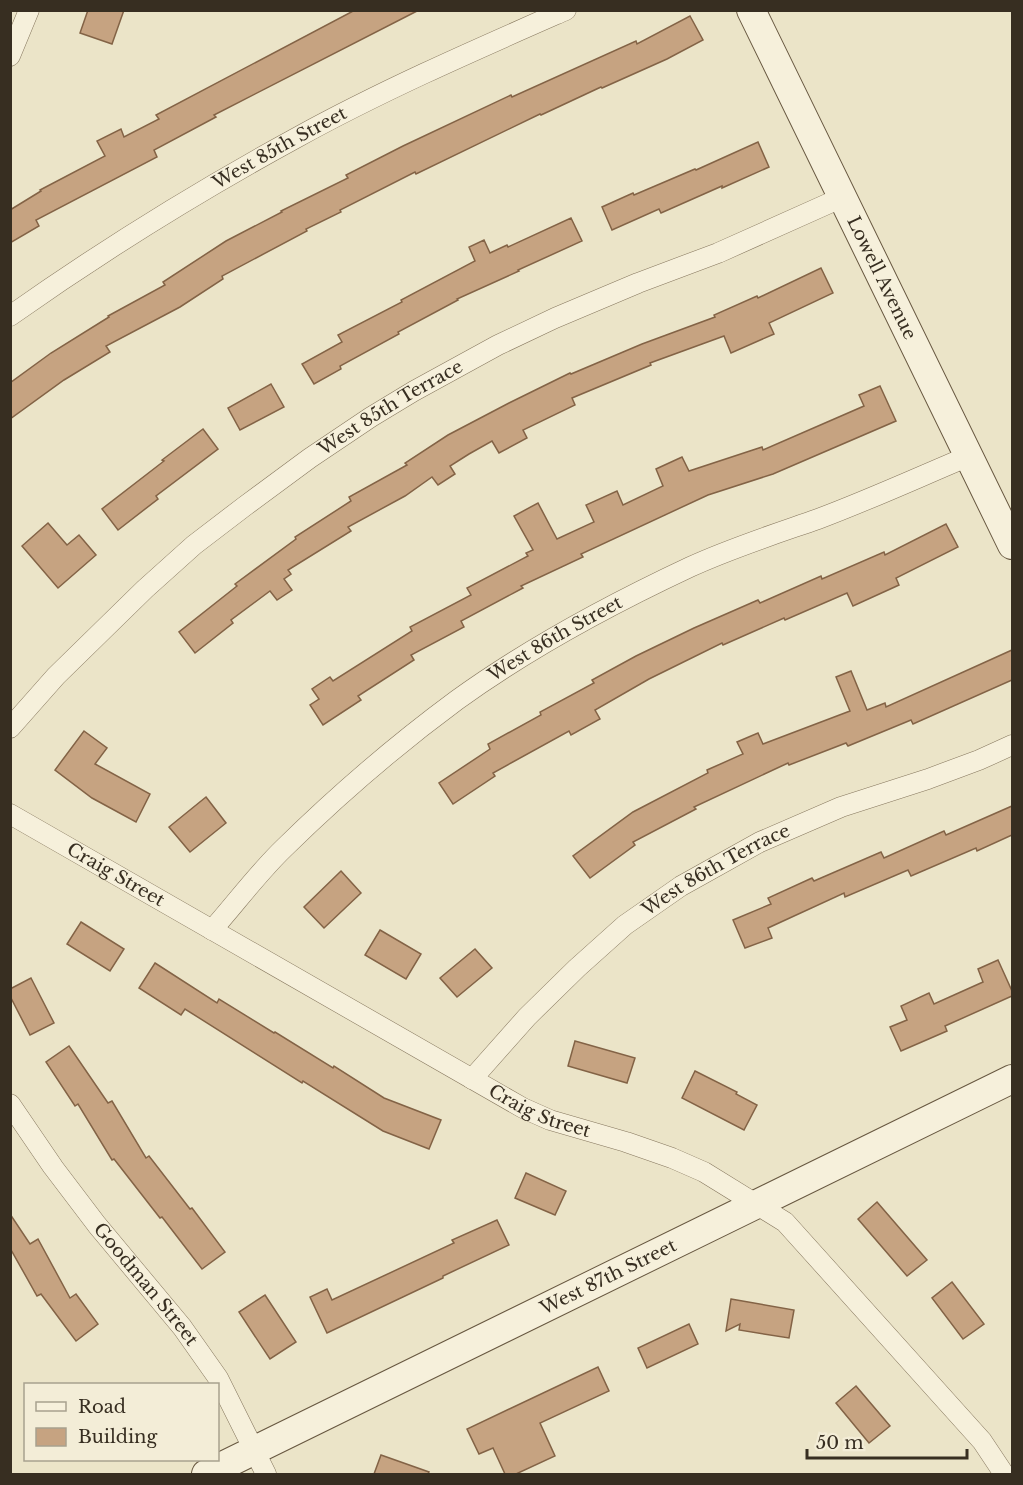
<svg xmlns="http://www.w3.org/2000/svg" width="1023" height="1485" font-family="'Libre Baskerville',serif">
  <style>
    .building { fill: #c6a381; stroke: #836346; stroke-width: 1.5 }
    .lines { fill: none; stroke-linecap: round; stroke-linejoin: round }
    .street-casing { stroke: #86775e; stroke-width: 21 }
    .secondary-casing { stroke: #685841; stroke-width: 30 }
    .street { stroke: #f6f0db; stroke-width: 20 }
    .secondary { stroke: #f6f0db; stroke-width: 28 }
    .labels { text-anchor: middle; dominant-baseline: central; stroke-width: 6; stroke-linejoin: round; paint-order: stroke }
    .street-label { font-size: 18px; fill: #372e21; stroke: #f3edd7 }
  </style>
  <rect width="100%" height="100%" fill="#ebe4c8"/>
  <g class="building">
    <path d="M88 10H124L112 44 80 33Z"/>
    <path d="M355 10H419L214 115 216 117 154 150 157 157 36 220 39 226 10 243V210L41 191 40 190 105 156 97 141 121 129 124 137 159 119 156 115Z"/>
    <path d="M690 16 703 40 667 59 602 88 601 87 541 115 540 114 416 174 415 172 340 210 341 212 306 229 307 231 222 276 223 279 180 307 106 346 110 352 64 380 10 419V383L51 353 109 317 108 316 165 285 163 282 226 241 282 212 281 211 348 178 346 175 403 146 511 95 512 97 636 41 637 44Z"/>
    <path d="M758 142 769 167 722 188V186L661 213 659 209 612 230 602 207 633 193 634 195 695 169 696 170Z"/>
    <path d="M571 218 582 241 518 270 519 271 457 299 458 300 398 332 399 334 340 366 341 369 314 384 302 364 342 342 338 335 402 302 401 300 475 261 469 247 484 240 490 253 507 245 508 247Z"/>
    <path d="M821 268 833 293 769 323 774 334 731 353 724 336 650 363 651 365 572 398 575 405 523 430 527 438 499 453 492 441 469 454 450 466 455 474 438 485 432 477 405 496 348 527 351 531 288 570 291 574 284 579 292 590 277 600 270 591 231 620 233 623 195 653 179 632 237 586 235 584 296 539 295 537 351 501 349 497 407 465 405 463 448 435 509 403 570 373 571 374 642 344 715 317 714 315 757 296 758 298Z"/>
    <path d="M271 384 284 407 240 430 228 408Z"/>
    <path d="M880 386 896 421 773 474 708 495 581 554 583 557 521 586 523 588 461 621 464 627 411 655 414 660 358 696 361 700 323 725 310 705 319 699 312 689 330 677 333 681 412 631 410 627 471 595 467 588 528 556 526 553 533 550 514 516 538 503 557 539 594 522 586 505 617 491 623 505 663 486 656 469 682 457 689 471 762 447 763 450 864 406 859 395Z"/>
    <path d="M203 429 218 449 156 496 158 499 118 530 102 509 164 461 162 460Z"/>
    <path d="M48 523 67 545 79 535 96 555 58 588 22 546Z"/>
    <path d="M946 524 958 547 896 578 899 585 853 606 847 593 785 620 784 618 723 645 722 643 649 679 595 710 600 719 571 735 569 731 493 773 495 776 453 804 439 783 490 749 488 744 541 715 540 712 594 683 592 680 636 656 694 628 758 600 760 603 821 576 822 579 884 552 885 555Z"/>
    <path d="M1012 650V680L913 724 911 720 848 746 846 743 789 765 788 763 694 807 696 809 633 842 635 845 590 878 573 856 633 812 708 773 707 770 743 754 737 742 758 733 763 744 850 711 836 677 851 671 867 710 885 703 886 707Z"/>
    <path d="M84 731 107 748 95 764 150 794 136 822 92 798 55 770Z"/>
    <path d="M206 797 226 823 190 852 169 827Z"/>
    <path d="M1012 806V835L977 851 976 848 911 876 908 870 845 897 844 893 768 928 772 938 745 948 733 920 771 904 768 898 812 878 814 881 881 852 884 858 944 831 946 835Z"/>
    <path d="M341 871 361 893 324 928 304 907Z"/>
    <path d="M81 922 124 949 110 971 67 944Z"/>
    <path d="M380 930 421 954 406 979 365 955Z"/>
    <path d="M475 949 492 968 457 997 440 978Z"/>
    <path d="M998 960 1012 991V996L945 1026 947 1031 901 1051 890 1027 907 1020 901 1006 929 993 934 1004 983 982 978 969Z"/>
    <path d="M155 963 217 1003 219 999 274 1033 275 1032 333 1068 334 1066 384 1098 441 1120 429 1149 383 1131 303 1081 302 1083 185 1009 181 1015 139 988Z"/>
    <path d="M31 978 54 1023 30 1035 10 996V989Z"/>
    <path d="M575 1041 635 1058 627 1083 568 1066Z"/>
    <path d="M69 1046 108 1103 112 1101 146 1158 149 1156 190 1209 192 1208 225 1252 202 1269 162 1217 160 1218 114 1159 112 1160 78 1104 75 1106 46 1062Z"/>
    <path d="M695 1071 737 1092 736 1094 757 1105 744 1130 682 1098Z"/>
    <path d="M526 1173 566 1191 555 1215 515 1198Z"/>
    <path d="M877 1202 927 1260 907 1276 858 1219Z"/>
    <path d="M10 1214 30 1244 38 1239 70 1298 76 1294 98 1324 76 1341 41 1294 37 1296 10 1248Z"/>
    <path d="M497 1220 509 1245 443 1276V1278L327 1333 310 1297 327 1289 332 1300 454 1243 452 1240Z"/>
    <path d="M952 1282 984 1324 963 1339 932 1298Z"/>
    <path d="M265 1295 296 1342 270 1359 239 1312Z"/>
    <path d="M731 1299 794 1310 789 1338 739 1330 740 1324 726 1331Z"/>
    <path d="M689 1324 698 1344 647 1368 638 1348Z"/>
    <path d="M598 1367 609 1391 540 1423 555 1456 516 1474H505L493 1448 479 1454 467 1429Z"/>
    <path d="M856 1386 890 1426 869 1443 836 1403Z"/>
    <path d="M381 1455 429 1472 428 1474H374Z"/>
  </g>
  <g class="lines">
    <defs>
      <g id="street">
        <path d="M10 56 29 10"/>
        <path id="s1" d="M10 316C102 251 197 192 296 138 383 90 475 50 566 10"/>
        <path id="s2" d="M10 728 56 676 145 589 194 545 245 506 310 458 371 417 414 391 498 345 555 318 638 283 718 253 843 197"/>
        <path id="s3" d="M10 814 523 1108 550 1120 626 1142 672 1158 704 1172 785 1222 982 1441 1004 1474"/>
        <path id="s4" d="M212 930C236 903 258 873 284 848 338 795 396 745 457 700 529 648 609 605 690 567 731 548 775 534 818 519 869 500 919 477 969 456"/>
        <path id="s5" d="M472 1079 527 1017 577 968 625 925 681 886 760 842 841 807 928 779 979 760 1012 745"/>
        <path id="s6" d="M10 1104 53 1167 97 1225 182 1327 218 1378 266 1474"/>
      </g>
      <g id="secondary">
        <path id="s7" d="M751 10 1012 545"/>
        <path id="s8" d="M206 1474 1012 1079"/>
      </g>
    </defs>
    <use href="#street" class="street-casing"/>
    <use href="#secondary" class="secondary-casing"/>
    <use href="#street" class="street"/>
    <use href="#secondary" class="secondary"/>
  </g>
  <g class="labels">
    <g class="street-label">
      <text stroke="none"><textPath href="#s1" startOffset="318">West 85th Street</textPath></text>
      <text stroke="none"><textPath href="#s7" startOffset="298">Lowell Avenue</textPath></text>
      <text stroke="none"><textPath href="#s2" startOffset="500">West 85th Terrace</textPath></text>
      <text stroke="none"><textPath href="#s4" startOffset="453">West 86th Street</textPath></text>
      <text stroke="none"><textPath href="#s5" startOffset="324">West 86th Terrace</textPath></text>
      <text stroke="none"><textPath href="#s3" startOffset="122">Craig Street</textPath></text>
      <text stroke="none"><textPath href="#s3" startOffset="608">Craig Street</textPath></text>
      <text stroke="none"><textPath href="#s8" startOffset="448">West 87th Street</textPath></text>
      <text stroke="none"><textPath href="#s6" startOffset="226">Goodman Street</textPath></text>
    </g>
  </g>
  <rect width="1023" height="1485" fill="none" stroke="#372e21" stroke-width="24"/>
  <rect x="24" y="1383" width="195" height="78" fill="#f3edd7" stroke="#a8a18e" stroke-width="1.5"/>
  <rect x="36" y="1402" width="30" height="9" fill="#f6f0db" stroke="#a8a18e" stroke-width="1.5"/>
  <text x="78" y="1413" font-size="18" fill="#372e21">Road</text>
  <rect x="36" y="1428" width="30" height="18" fill="#c6a381" stroke="#a8a18e" stroke-width="1.5"/>
  <text x="78" y="1443" font-size="18" fill="#372e21">Building</text>
  <path d="M807 1449v9h160v-9" fill="none" stroke="#372e21" stroke-width="3"/>
  <text x="816" y="1449" font-size="18" fill="#372e21" stroke="#f3edd7" stroke-width="4.5" paint-order="stroke">50 m</text>
</svg>
